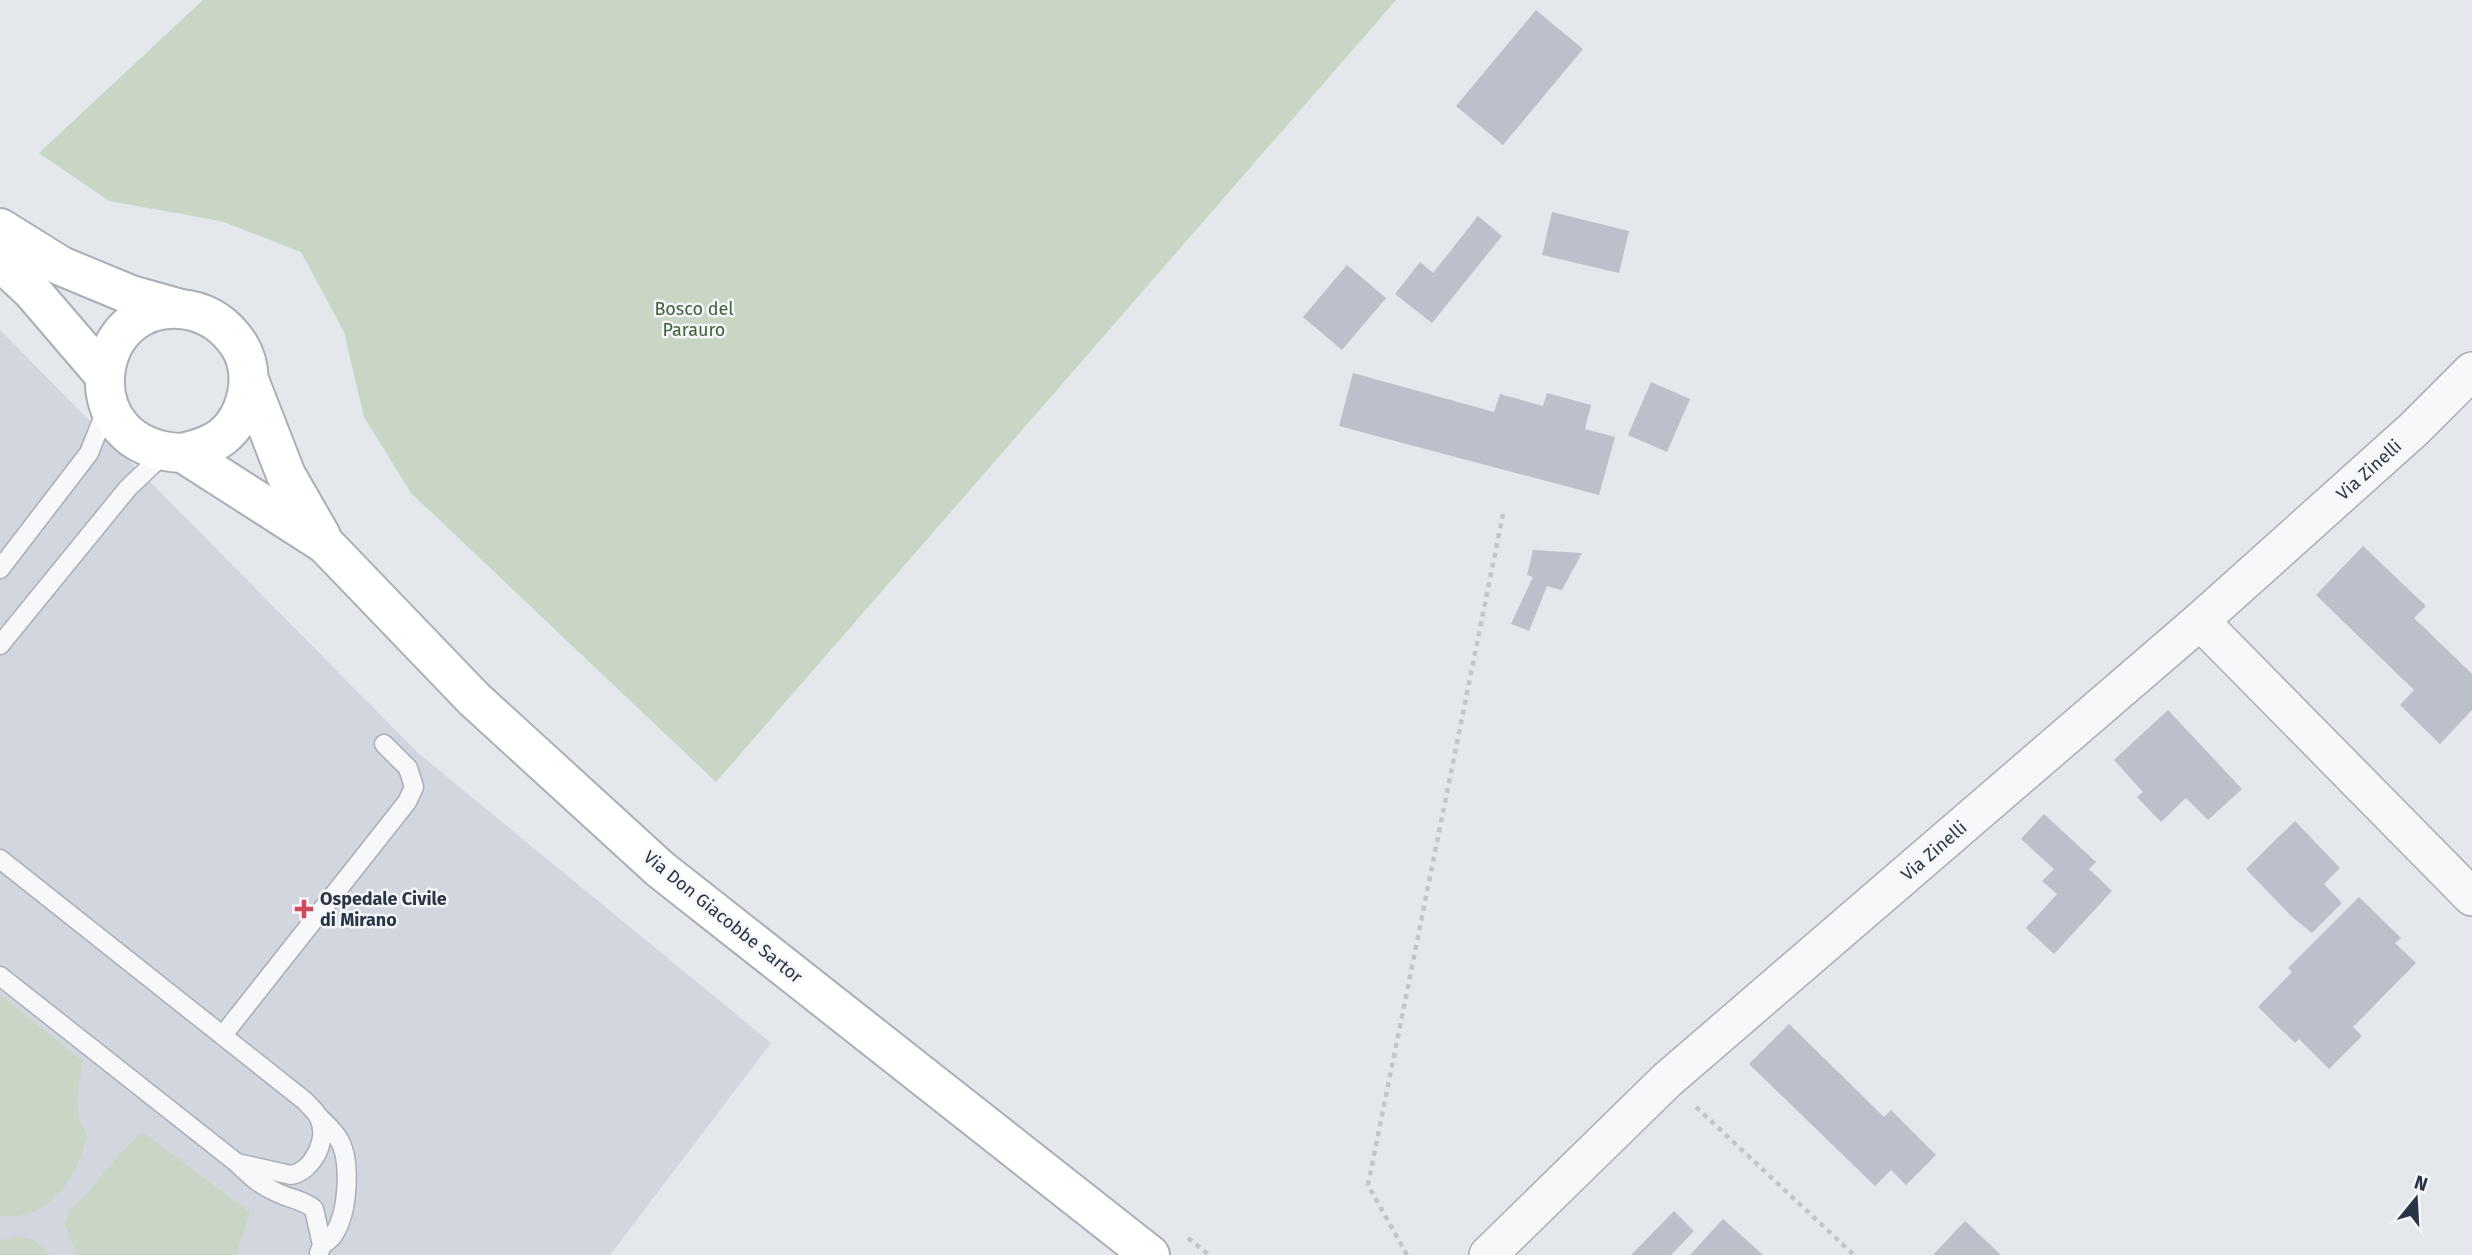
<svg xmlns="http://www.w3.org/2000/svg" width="2472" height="1255" font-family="'Fira Sans',sans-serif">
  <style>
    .built { fill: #d2d6de }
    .green { fill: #c9d6c5 }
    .building { fill: #bbc0ca }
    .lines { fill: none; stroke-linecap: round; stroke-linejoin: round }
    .lane-casing { stroke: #a9aeb7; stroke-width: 21 }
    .street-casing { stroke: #a9aeb7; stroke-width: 40 }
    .secondary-casing { stroke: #a9aeb7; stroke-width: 42 }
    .path { stroke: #c2c5cb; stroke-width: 4.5; stroke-dasharray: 5 5; stroke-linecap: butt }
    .lane { stroke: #f7f8fa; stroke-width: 18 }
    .street { stroke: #f7f8fa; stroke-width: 37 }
    .secondary { stroke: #fff; stroke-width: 38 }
    .poi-dot { fill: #d1495b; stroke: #f4f6f9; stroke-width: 2.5 }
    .labels { text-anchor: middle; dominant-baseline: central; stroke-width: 5; stroke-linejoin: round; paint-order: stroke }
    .park-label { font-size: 18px; fill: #3f6138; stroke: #f4f6f9 }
    .street-label { font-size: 18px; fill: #2b3445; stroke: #f4f6f9 }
    .poi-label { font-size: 18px; font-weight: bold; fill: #2b3445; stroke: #f4f6f9; text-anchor: start }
  </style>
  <rect width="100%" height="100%" fill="#e4e7ec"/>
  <path class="built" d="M0 330 418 753 771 1043 610 1255H0Z"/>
  <g class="green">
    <path d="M203 0H1396L716 782 411 493 364 417 344 332 301 252 221 221 109 201 39 153Z"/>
    <path d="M0 995 83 1061C78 1092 72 1107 87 1136 79 1169 59 1207 23 1215 16 1217 7 1216 0 1216Z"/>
    <path d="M142 1132 250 1212 236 1255H78L65 1225 69 1211 84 1197 118 1156Z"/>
    <path d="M18 1236 35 1241 50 1255H0V1241Z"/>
  </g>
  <g class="building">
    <path d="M1536 10 1583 49 1503 145 1456 106Z"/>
    <path d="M1552 212 1629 231 1619 273 1542 255Z"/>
    <path d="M1478 216 1502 236 1432 323 1395 294 1420 262 1433 273Z"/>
    <path d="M1347 265 1386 298 1342 350 1303 317Z"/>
    <path d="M1353 373 1494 412 1500 394 1543 406 1547 393 1591 405 1585 429 1615 437 1599 495 1339 426Z"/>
    <path d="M1651 382 1690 399 1667 452 1628 435Z"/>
    <path d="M2363 546 2426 606 2414 618 2472 674V710L2440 744 2400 705 2414 690 2316 595Z"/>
    <path d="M1533 550 1582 553 1562 590 1547 586 1529 631 1511 624 1533 577 1527 575Z"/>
    <path d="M2168 710 2242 789 2208 820 2186 798 2161 822 2137 797 2143 792 2114 760Z"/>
    <path d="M2044 814 2096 862 2089 869 2112 891 2054 954 2026 928 2057 894 2042 881 2054 869 2021 839Z"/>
    <path d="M2295 821 2340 868 2324 884 2342 903 2312 933 2291 916 2246 869Z"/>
    <path d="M2359 897 2401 938 2395 943 2416 963 2353 1027 2362 1036 2329 1069 2299 1039 2295 1043 2258 1007 2292 972 2288 968Z"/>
    <path d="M1789 1024 1884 1117 1891 1110 1936 1155 1906 1185 1891 1170 1875 1186 1749 1064Z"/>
    <path d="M1674 1211 1694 1231 1671 1255H1631Z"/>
    <path d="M1723 1219 1763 1255H1690Z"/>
    <path d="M1965 1221 2001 1255H1933Z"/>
  </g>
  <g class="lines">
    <defs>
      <g id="lane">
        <path d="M0 569 89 453 107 408"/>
        <path d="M0 645 128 488 166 452"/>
        <path d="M0 859 305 1101C309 1106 317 1112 319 1118 329 1139 313 1171 291 1175L237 1163 0 976"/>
        <path d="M223 1035 407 802 414 787 408 768 384 744"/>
        <path d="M319 1117C326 1124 333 1130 338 1138 352 1159 348 1213 334 1234 331 1239 326 1242 322 1245"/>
        <path d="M237 1163C250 1176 261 1186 278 1193 290 1199 304 1200 314 1209L322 1245 319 1253"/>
      </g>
      <g id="street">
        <path d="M2200 621 2472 897"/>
        <path d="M1488 1255 1667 1080 2200 621 2414 429 2472 371"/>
      </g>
      <g id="secondary">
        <path d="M0 228 61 266 131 295 181 309"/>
        <path d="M0 261 32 291 104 375"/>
        <path d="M249 380 286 475 321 536"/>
        <path d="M183 453C197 449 210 446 222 437 248 416 257 374 239 345 227 327 210 314 188 310 90 293 67 450 183 453L325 544 474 699 660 869 1150 1255"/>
      </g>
    </defs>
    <use href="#lane" class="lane-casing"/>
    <use href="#street" class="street-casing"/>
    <use href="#secondary" class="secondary-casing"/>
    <g class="path">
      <path d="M1696 1107 1854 1255"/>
      <path d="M1188 1238 1209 1255"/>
      <path d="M1407 1255 1368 1185 1503 514"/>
    </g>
    <use href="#lane" class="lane"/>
    <use href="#street" class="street"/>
    <use href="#secondary" class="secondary"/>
  </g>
  <path class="poi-dot" d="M300.5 898.5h7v7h7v7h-7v7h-7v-7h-7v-7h7z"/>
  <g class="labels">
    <g class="park-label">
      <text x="694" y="309">Bosco del<tspan x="694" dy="21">Parauro</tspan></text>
    </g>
    <g class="street-label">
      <text transform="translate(2369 470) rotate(-42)">Via Zinelli</text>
      <text transform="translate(1934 851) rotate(-41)">Via Zinelli</text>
      <text transform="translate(723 917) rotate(39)">Via Don Giacobbe Sartor</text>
    </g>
    <g class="poi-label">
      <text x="320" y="899">Ospedale Civile<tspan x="320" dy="21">di Mirano</tspan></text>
    </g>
  </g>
  <g transform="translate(2416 1199) rotate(18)" stroke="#f4f6f9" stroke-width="5" paint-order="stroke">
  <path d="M0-5L12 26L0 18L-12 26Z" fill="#2b3445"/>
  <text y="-10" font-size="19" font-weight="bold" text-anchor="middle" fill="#2b3445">N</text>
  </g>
</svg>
